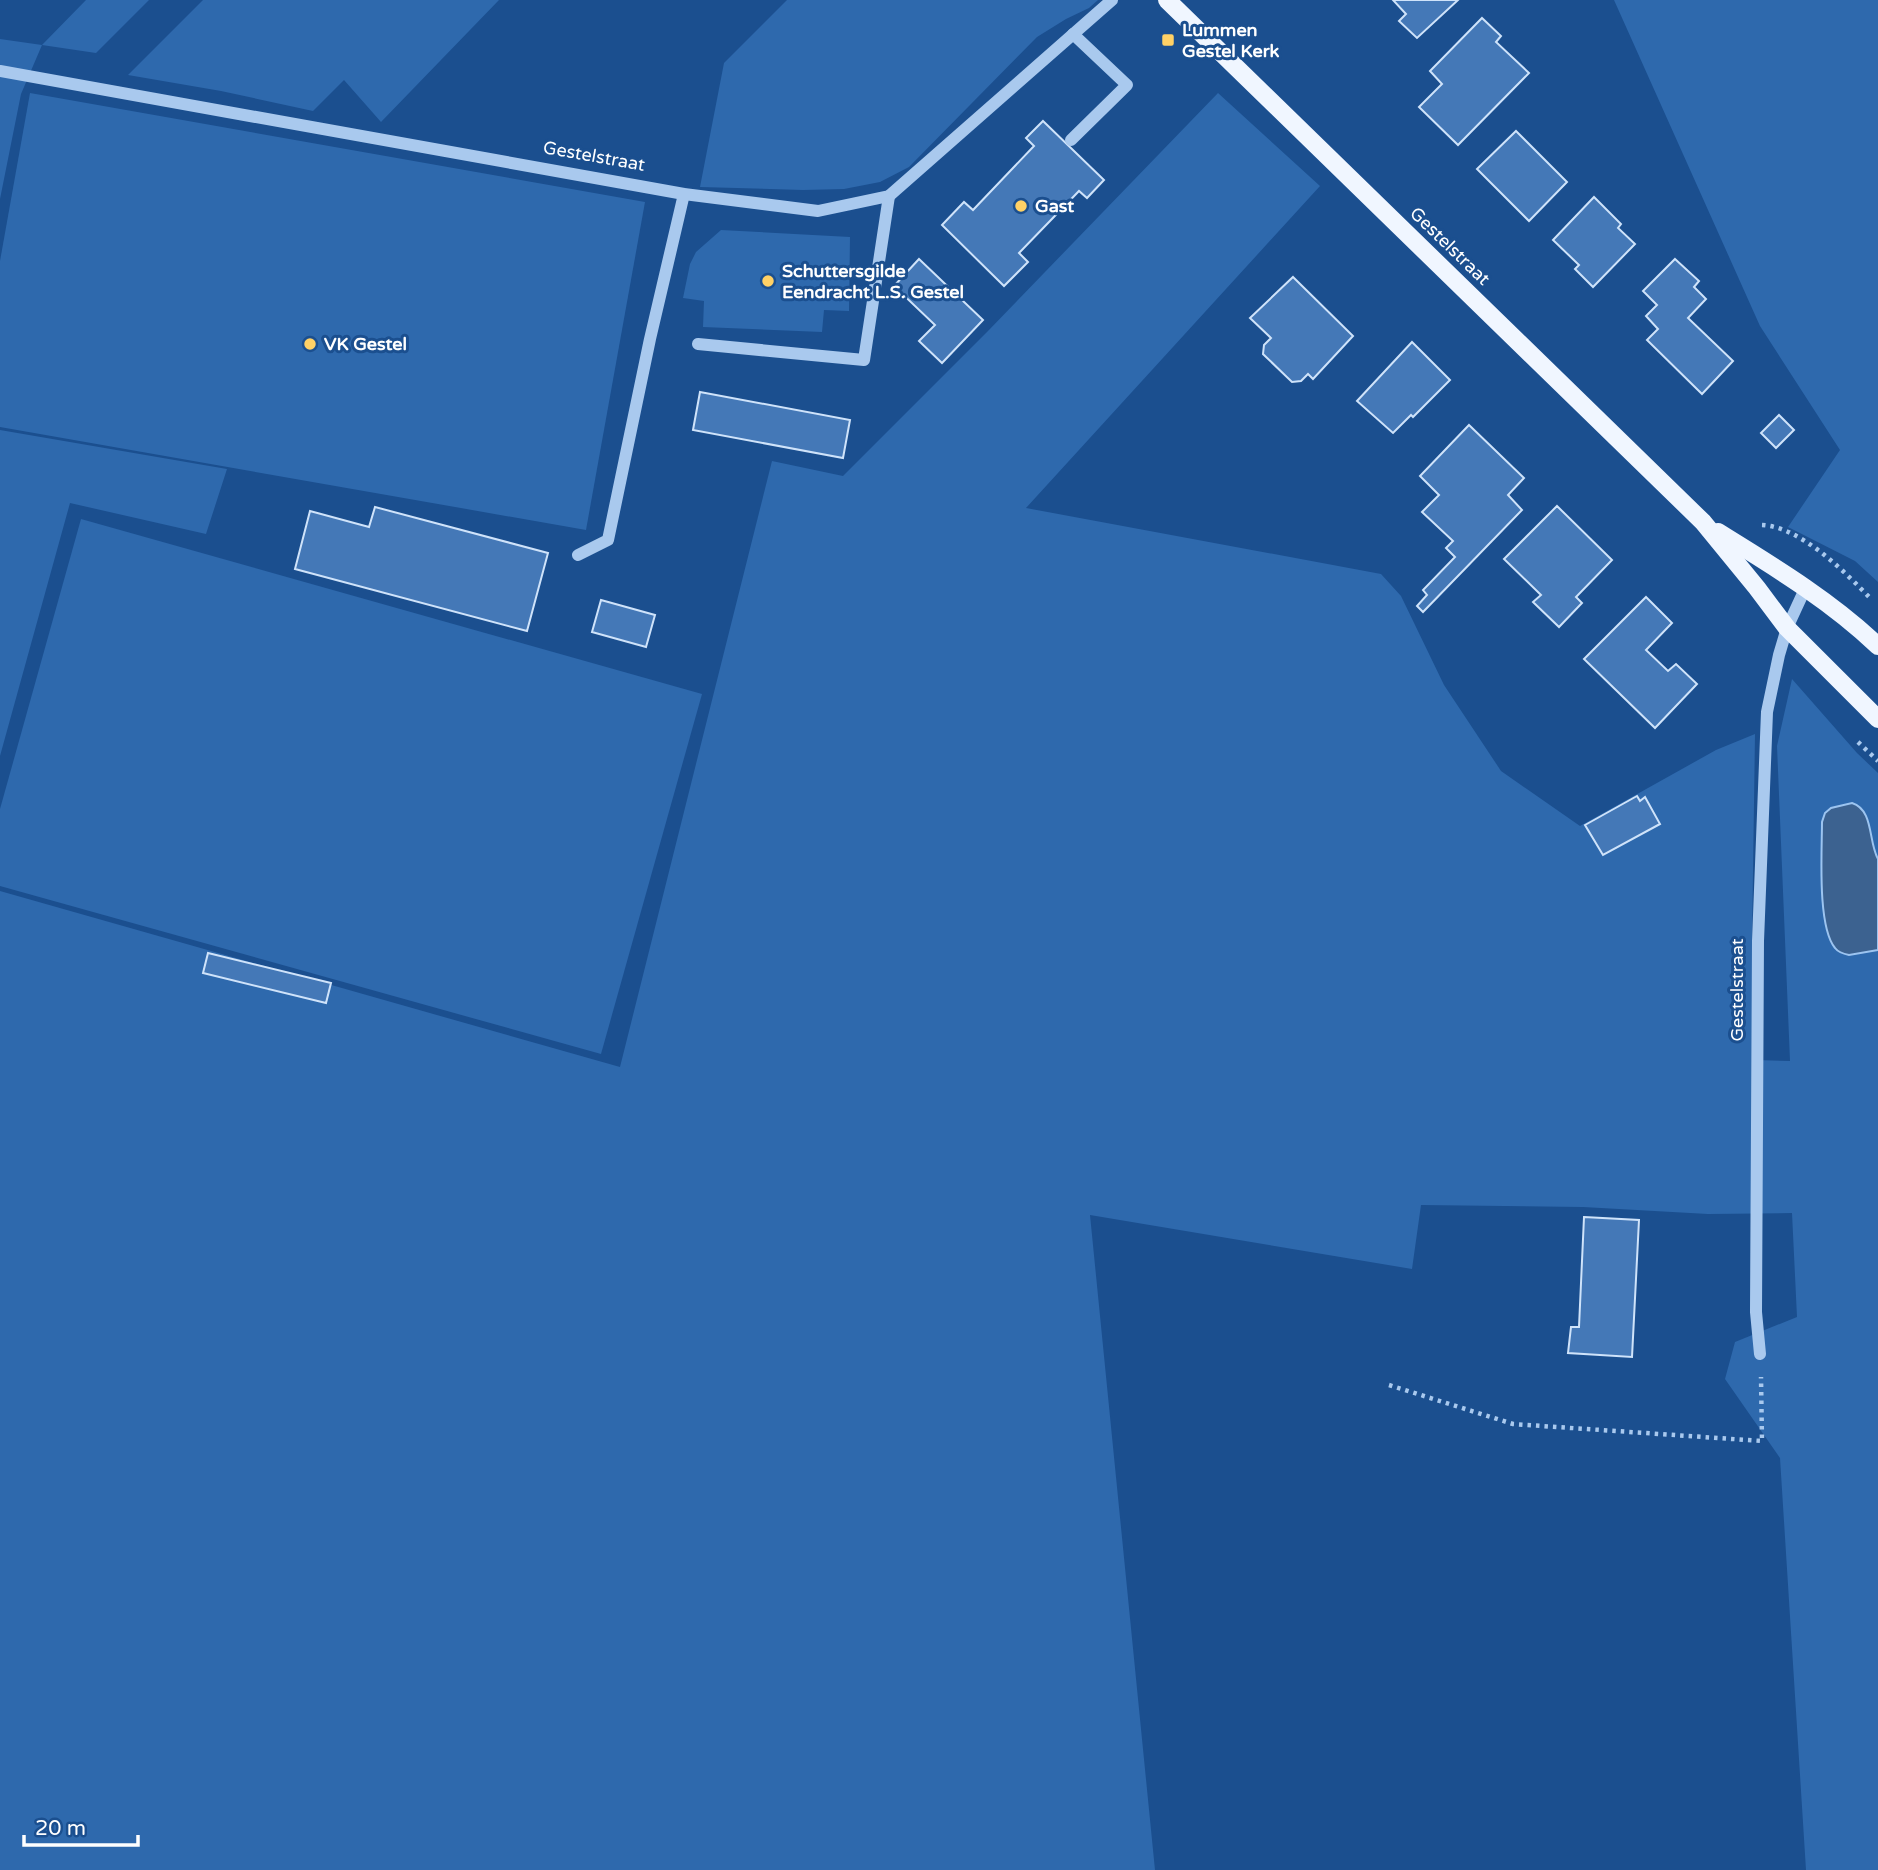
<svg xmlns="http://www.w3.org/2000/svg" width="1878" height="1870" font-family="'Varela Round',sans-serif">
  <style>
    .green { fill: #2e69ad }
    .water { fill: #3c6290; stroke: #9cc4f0; stroke-width: 2 }
    .building { fill: #4478b7; stroke: #cfe3fa; stroke-width: 2 }
    .lines { fill: none; stroke-linecap: round; stroke-linejoin: round }
    .path { stroke: #a9c9ee; stroke-width: 4.5; stroke-dasharray: 3.5 5; stroke-linecap: butt }
    .minor { stroke: #a9c9ee; stroke-width: 12 }
    .major { stroke: #f0f6ff; stroke-width: 18 }
    .poi-dot { fill: #ffd166; stroke: #1b4f8f; stroke-width: 2.5 }
    .labels { text-anchor: middle; dominant-baseline: central; stroke-width: 6; stroke-linejoin: round; paint-order: stroke }
    .poi-label { font-size: 18px; font-weight: bold; fill: #fff; stroke: #1b4f8f; text-anchor: start }
    .street-label { font-size: 18px; fill: #fff; stroke: #1b4f8f }
  </style>
  <rect width="100%" height="100%" fill="#1b4f8f"/>
  <g class="green">
    <path d="M86 0H149L96 53 42 45 21 94 0 199V39L42 45Z"/>
    <path d="M203 0H499L381 122 344 80 313 111 221 91 128 75Z"/>
    <path d="M787 0H1098L1089 8 1066 19 1037 37 909 167 880 182 844 189 803 190 700 187 724 63Z"/>
    <path d="M1614 0H1878V582L1855 561 1788 527 1840 450 1760 326Z"/>
    <path d="M30 93 645 202 586 530 0 427V261Z"/>
    <path d="M1218 93 1320 186 1026 508 1381 574 1401 596 1444 685 1501 771 1580 826 1716 750 1755 734 1752 941 1755 1060 1790 1061 1777 746 1792 679 1857 753 1878 773V1870H1806L1780 1458 1725 1379 1735 1342 1797 1317 1792 1213 1708 1214 1583 1207 1421 1205 1412 1269 1090 1215 1155 1870H0V891L620 1067 772 461 843 476 987 332Z"/>
    <path d="M721 230 850 237 849 311 824 310 822 332 703 327 704 301 683 298 690 264 696 252Z"/>
    <path d="M0 430 227 469 206 534 70 503 0 756Z"/>
    <path d="M81 519 702 694 601 1054 0 886V809Z"/>
  </g>
  <path class="water" d="M1852 803C1874 810 1868 841 1878 859V950L1849 955C1844 954 1838 952 1835 948 1817 926 1822 851 1822 822L1825 813 1831 808Z"/>
  <g class="building">
    <path d="M1393 0H1458L1417 38 1399 21 1406 14Z"/>
    <path d="M1482 18 1501 36 1496 42 1529 73 1458 145 1419 107 1442 84 1430 71Z"/>
    <path d="M1043 121 1104 180 1087 198 1079 191 1019 253 1028 262 1004 286 942 225 964 202 973 210 1034 146 1026 138Z"/>
    <path d="M1516 131 1567 182 1529 221 1477 169Z"/>
    <path d="M1594 197 1621 224 1618 228 1635 244 1593 287 1575 269 1579 265 1553 240Z"/>
    <path d="M919 259 983 320 942 363 919 341 935 325 894 286Z"/>
    <path d="M1675 259 1699 281 1694 287 1706 299 1688 318 1733 361 1702 394 1647 340 1658 329 1646 316 1657 305 1643 291Z"/>
    <path d="M1293 277 1353 336 1313 379 1308 374 1301 381 1292 382 1263 354 1264 345 1271 338 1250 318Z"/>
    <path d="M1412 342 1450 380 1413 417 1411 415 1393 433 1357 401Z"/>
    <path d="M700 392 850 420 843 458 693 430Z"/>
    <path d="M1779 415 1794 430 1776 448 1761 433Z"/>
    <path d="M1469 425 1524 478 1508 495 1522 510 1423 612 1417 606 1427 595 1423 590 1455 557 1446 548 1453 541 1422 512 1439 495 1420 476Z"/>
    <path d="M1557 506 1612 560 1576 597 1582 603 1559 627 1533 602 1541 595 1504 559Z"/>
    <path d="M375 507 548 553 527 631 295 569 310 511 369 527Z"/>
    <path d="M1646 597 1672 623 1646 650 1668 671 1676 664 1697 684 1655 728 1584 659Z"/>
    <path d="M601 600 655 615 646 647 592 632Z"/>
    <path d="M1637 796 1640 801 1645 797 1660 824 1603 855 1585 825Z"/>
    <path d="M208 953 331 983 326 1003 203 973Z"/>
    <path d="M1584 1217 1639 1220 1632 1357 1568 1353 1571 1327H1579Z"/>
  </g>
  <g class="lines">
    <g class="path">
      <path d="M1762 525C1801 527 1845 572 1871 599"/>
      <path d="M1858 742 1878 761"/>
      <path d="M1389 1385 1513 1424 1762 1441 1761 1377"/>
    </g>
    <g class="minor">
      <path d="M0 71 684 194 818 211 889 196 1112 0"/>
      <path d="M1071 140 1127 85 1073 34"/>
      <path d="M698 344 864 360 889 196"/>
      <path d="M578 555 608 540 650 339 684 194"/>
      <path d="M1760 1354 1756 1312 1758 941 1767 712 1779 655 1787 628 1805 589"/>
    </g>
    <g class="major">
      <path d="M1167 0 1703 522 1757 588 1787 628 1878 719"/>
      <path d="M1718 532C1773 566 1831 601 1878 646"/>
    </g>
  </g>
  <g class="poi-dot">
    <rect x="1161" y="33" width="14" height="14" rx="3.5"/>
    <circle cx="1021" cy="206" r="7"/>
    <circle cx="768" cy="281" r="7"/>
    <circle cx="310" cy="344" r="7"/>
  </g>
  <g class="labels">
    <g class="poi-label">
      <text x="1182" y="30">Lummen<tspan x="1182" dy="21">Gestel Kerk</tspan></text>
      <text x="1035" y="206">Gast</text>
      <text x="782" y="271">Schuttersgilde<tspan x="782" dy="21">Eendracht L.S. Gestel</tspan></text>
      <text x="324" y="344">VK Gestel</text>
    </g>
    <g class="street-label">
      <text transform="translate(594 156) rotate(10)">Gestelstraat</text>
      <text transform="translate(1450 246) rotate(44)">Gestelstraat</text>
      <text transform="translate(1737 990) rotate(-90)">Gestelstraat</text>
    </g>
  </g>
  <path d="M24 1835v10h114v-10" fill="none" stroke="#ffffff" stroke-width="3.5"/>
  <text x="35" y="1835" font-size="21" fill="#ffffff" stroke="#1b4f8f" stroke-width="5" paint-order="stroke">20 m</text>
</svg>
